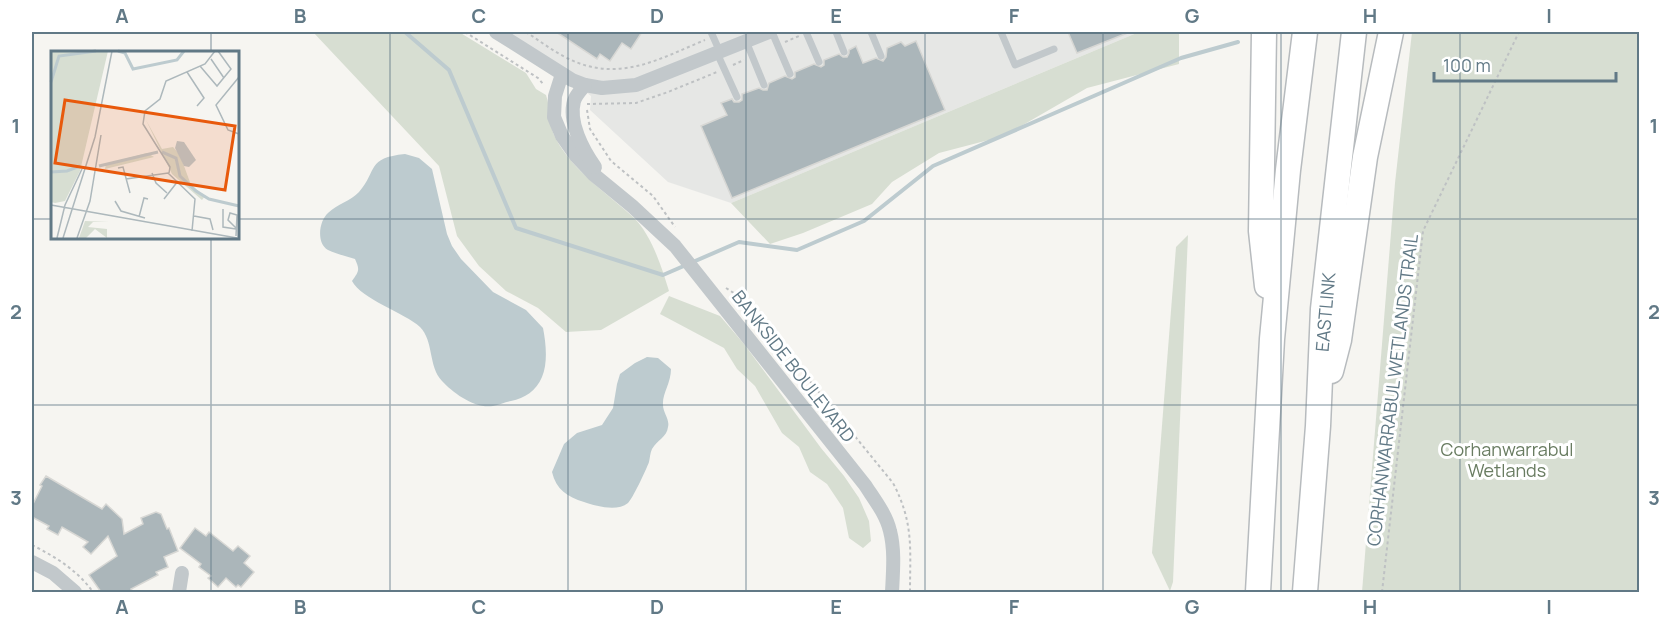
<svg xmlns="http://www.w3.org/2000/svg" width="1671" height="624" font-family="Manrope,sans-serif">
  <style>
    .built { fill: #e6e7e5 }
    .green { fill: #d7ded2 }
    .water { fill: #bdcbcf }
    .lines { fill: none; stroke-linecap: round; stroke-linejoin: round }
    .stream { stroke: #bdcbcf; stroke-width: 4 }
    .building { fill: #abb6ba; stroke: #d7d7d4; stroke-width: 1.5 }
    .motorway-casing { stroke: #b7bbbe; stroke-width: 27 }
    .path { stroke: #bec1c3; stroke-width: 2; stroke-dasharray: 3 3; stroke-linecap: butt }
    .service { stroke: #c2c8cb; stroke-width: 7 }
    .minor { stroke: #c2c8cb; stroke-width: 14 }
    .motorway { stroke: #fff; stroke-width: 24 }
    .grid { fill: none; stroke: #617986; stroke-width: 1.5; stroke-opacity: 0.55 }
    .labels { text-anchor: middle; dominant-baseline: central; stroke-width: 6; stroke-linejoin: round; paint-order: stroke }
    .street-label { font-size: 18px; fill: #617986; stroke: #fff }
    .park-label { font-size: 18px; fill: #697c61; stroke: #fff }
    .inset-river { fill: none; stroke: #bdcbcf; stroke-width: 3 }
    .inset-road { fill: none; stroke: #adb8bc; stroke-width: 1.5 }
    .view { fill: #e8590c; fill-opacity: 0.15; stroke: #e8590c; stroke-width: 3 }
    .inset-edge { fill: none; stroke: #617986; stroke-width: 3 }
    .neatline { fill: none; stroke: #617986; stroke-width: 2 }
    .grid-label { font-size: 20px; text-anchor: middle; font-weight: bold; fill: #617986 }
  </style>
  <rect width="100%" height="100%" fill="#f6f5f1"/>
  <path class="built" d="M496 32H1139L731 203 668 182 590 110 591 96 567 77Z"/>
  <g class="green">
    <path d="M313 32H459L526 73 536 89 546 95C551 109 548 125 556 139 573 171 607 193 633 217 651 234 661 265 669 291L601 330 566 332 538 308 506 291 479 266 457 236 439 166Z"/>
    <path d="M1139 32H1179V64L1087 88 1004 136 939 153 892 182 872 204 803 233 770 244 731 203Z"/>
    <path d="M1412 32H1639V592H1362L1395 183Z"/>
    <path d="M1188 235 1173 582 1170 591 1152 553 1176 247Z"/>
    <path d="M669 296 720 316 744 344 821 448 844 476 859 498 869 521 871 541 863 548 849 538 843 508 827 484 810 472 799 447 782 433 755 386 737 369 724 348 660 314Z"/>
  </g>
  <g class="water">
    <path d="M405 154 419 158 432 169 447 234 452 246 461 259 493 292 526 310 543 328C546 343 548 363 542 377 536 391 525 398 511 401 505 402 499 405 493 406 475 409 453 393 442 381 428 366 434 341 420 327 405 313 361 299 352 281 359 271 360 270 355 259 346 256 336 254 328 250 316 243 319 221 328 213 337 204 351 201 359 192 378 170 366 158 405 154Z"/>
    <path d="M647 357 658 358 671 369C671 383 662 394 663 405 663 413 670 419 668 427 667 437 657 440 652 449 650 453 650 458 649 462 647 468 632 500 628 503 617 512 596 506 584 502 567 497 556 489 552 472L564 444 577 433 602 425 613 408 617 384 620 374 635 363Z"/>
  </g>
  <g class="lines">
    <path class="stream" d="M405 32 449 70 516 228 663 275 739 242 797 250 864 221 933 166 1181 58 1238 42"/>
  </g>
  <g class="building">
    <path d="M556 32H642L631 49 622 43 610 61 600 54 597 59Z"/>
    <path d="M1068 32H1130L1077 53Z"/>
    <path d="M916 41 945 110 732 198 701 126 727 115 721 103 732 99 734 102H739L742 100V94L759 88 763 90H767L769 83 785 76 792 79 795 77V72L814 64 821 67 824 65V60L839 54 843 57H847L849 53V50L856 46 863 63 876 58 883 61 886 57 887 48 901 42 905 46Z"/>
    <path d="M46 476 102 509 106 504 122 519 124 534 143 524 141 518 156 512 161 514 167 529 169 528 178 551 164 557 168 567 156 572 158 575 131 589 133 592H101L89 575 117 556 108 536 91 554 83 547 88 542 62 527 58 535 47 529 49 526 32 517V506L42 486 40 485Z"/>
    <path d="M195 528 206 536 209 532 233 551 238 546 250 556 244 563 254 572 241 587 238 585 236 587 226 578 218 587 208 578 211 576 199 567 201 564 180 548Z"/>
  </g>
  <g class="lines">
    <defs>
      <g id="motorway">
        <path d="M1264 32 1261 231 1267 286"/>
        <path d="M1331 371 1339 340 1365 157 1391 32"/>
        <path d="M1258 592 1272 339 1288 170 1305 32"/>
        <path d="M1305 592 1318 426 1323 309 1354 32"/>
      </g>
    </defs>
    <use href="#motorway" class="motorway-casing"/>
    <g class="path">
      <path d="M465 32 538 78 544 85"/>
      <path d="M526 32C540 41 554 52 569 59 619 83 659 59 705 40"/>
      <path d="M785 42 799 36"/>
      <path d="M733 65 744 60"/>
      <path d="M587 104 636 103 668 92 717 72"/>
      <path d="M587 110 590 129 611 161 653 196 675 227"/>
      <path d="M726 288 743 299 893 483C914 523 910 549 910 592"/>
      <path d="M32 545C56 557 78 571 93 592"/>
      <path d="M1382 592 1423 231 1519 32"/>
    </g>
    <g class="service">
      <path d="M711 32 720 52"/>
      <path d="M772 32 790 74"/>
      <path d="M806 32 819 62"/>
      <path d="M836 32 844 52"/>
      <path d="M871 32 881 56"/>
      <path d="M1001 32 1015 65 1054 49"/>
      <path d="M746 41 764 85"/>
      <path d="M717 53 737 97"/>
    </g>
    <g class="minor">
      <path d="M496 32 572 80 585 85 602 88 636 85 769 32"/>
      <path d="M562 74 555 96 554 117 562 136 576 156 593 174 632 206 675 246 865 485C874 499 886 514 890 531 895 550 893 572 892 592"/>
      <path d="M585 85C581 90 576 95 574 101 568 122 583 150 595 167"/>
      <path d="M32 562 53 573 75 592"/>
      <path d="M179 592 182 573"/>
    </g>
    <use href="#motorway" class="motorway"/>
  </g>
  <path class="grid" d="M211 32V52M390 32V592M568 32V592M746 32V592M925 32V592M1103 32V592M1281 32V592M1460 32V592M32 219H52M237 219H1640M211 237V592M32 405H1640"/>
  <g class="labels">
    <g class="street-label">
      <text transform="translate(1325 312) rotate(-85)">EASTLINK</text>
      <text transform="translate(794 366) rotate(52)">BANKSIDE BOULEVARD</text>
      <text transform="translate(1392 390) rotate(-83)">CORHANWARRABUL WETLANDS TRAIL</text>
    </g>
    <g class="park-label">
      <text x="1507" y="449">Corhanwarrabul<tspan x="1507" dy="21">Wetlands</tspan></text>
    </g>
  </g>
  <g transform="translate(51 51)">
    <rect width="188" height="188" fill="#f6f5f1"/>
    <path d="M0 0H57L29 120 14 150 4 152 0 151ZM95 69 111 98 122 96 129 104 140 134 154 145 151 149 121 123ZM96 102 103 106 54 118 55 113ZM34 170 58 171H42L37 176 56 178V187L44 178 35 187H28Z" fill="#d7ded2"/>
    <path d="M126 90 133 91 145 109 138 116 133 115 124 97Z" fill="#bdcbcf"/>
    <path class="inset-river" d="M67 0 74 2 82 18 126 9 133 0M0 31 8 5 45 0M111 101 125 107 129 125 145 140 158 148 188 155M48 115 107 101M0 121 16 120 29 115"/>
    <path class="inset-road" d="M160 8 173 27M149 15 166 35 180 18 167 0M136 21 153 47 146 55M188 26 165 54 177 79 188 83M67 117 72 116 79 142M101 122 105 132 116 142M118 122 119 116 92 73 94 60 109 48 115 30 154 13 164 0M75 128 117 122 144 148 141 180M113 148 127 130M64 150 70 160 94 167M0 154 186 187M172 158V176L185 178M143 165 159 168 162 179M88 166 93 147 97 148M185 177 177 169 179 162 186 164 185 185M6 187 14 154 31 118M12 187 44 86 61 0M26 187 39 150 50 84"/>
    <path class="view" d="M14 49 184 75 174 139 4 112Z"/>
    <rect width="188" height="188" class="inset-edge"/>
  </g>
  <rect width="1671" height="624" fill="none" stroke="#ffffff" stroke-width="66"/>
  <path d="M1434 72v9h182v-9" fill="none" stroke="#617986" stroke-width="3"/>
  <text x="1443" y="72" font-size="18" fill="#617986" stroke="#ffffff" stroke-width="4.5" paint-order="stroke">100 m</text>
  <rect x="33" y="33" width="1605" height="558" class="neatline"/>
  <g class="grid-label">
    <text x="122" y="23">A</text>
    <text x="300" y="23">B</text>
    <text x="479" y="23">C</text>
    <text x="657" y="23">D</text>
    <text x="836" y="23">E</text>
    <text x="1014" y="23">F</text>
    <text x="1192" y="23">G</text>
    <text x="1370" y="23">H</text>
    <text x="1549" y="23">I</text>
    <text x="16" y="133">1</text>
    <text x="1654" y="133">1</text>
    <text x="16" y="319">2</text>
    <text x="1654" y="319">2</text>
    <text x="16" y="505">3</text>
    <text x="1654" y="505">3</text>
    <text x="122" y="614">A</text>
    <text x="300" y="614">B</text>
    <text x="479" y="614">C</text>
    <text x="657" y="614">D</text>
    <text x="836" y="614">E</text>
    <text x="1014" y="614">F</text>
    <text x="1192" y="614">G</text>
    <text x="1370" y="614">H</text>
    <text x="1549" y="614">I</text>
  </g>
</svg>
